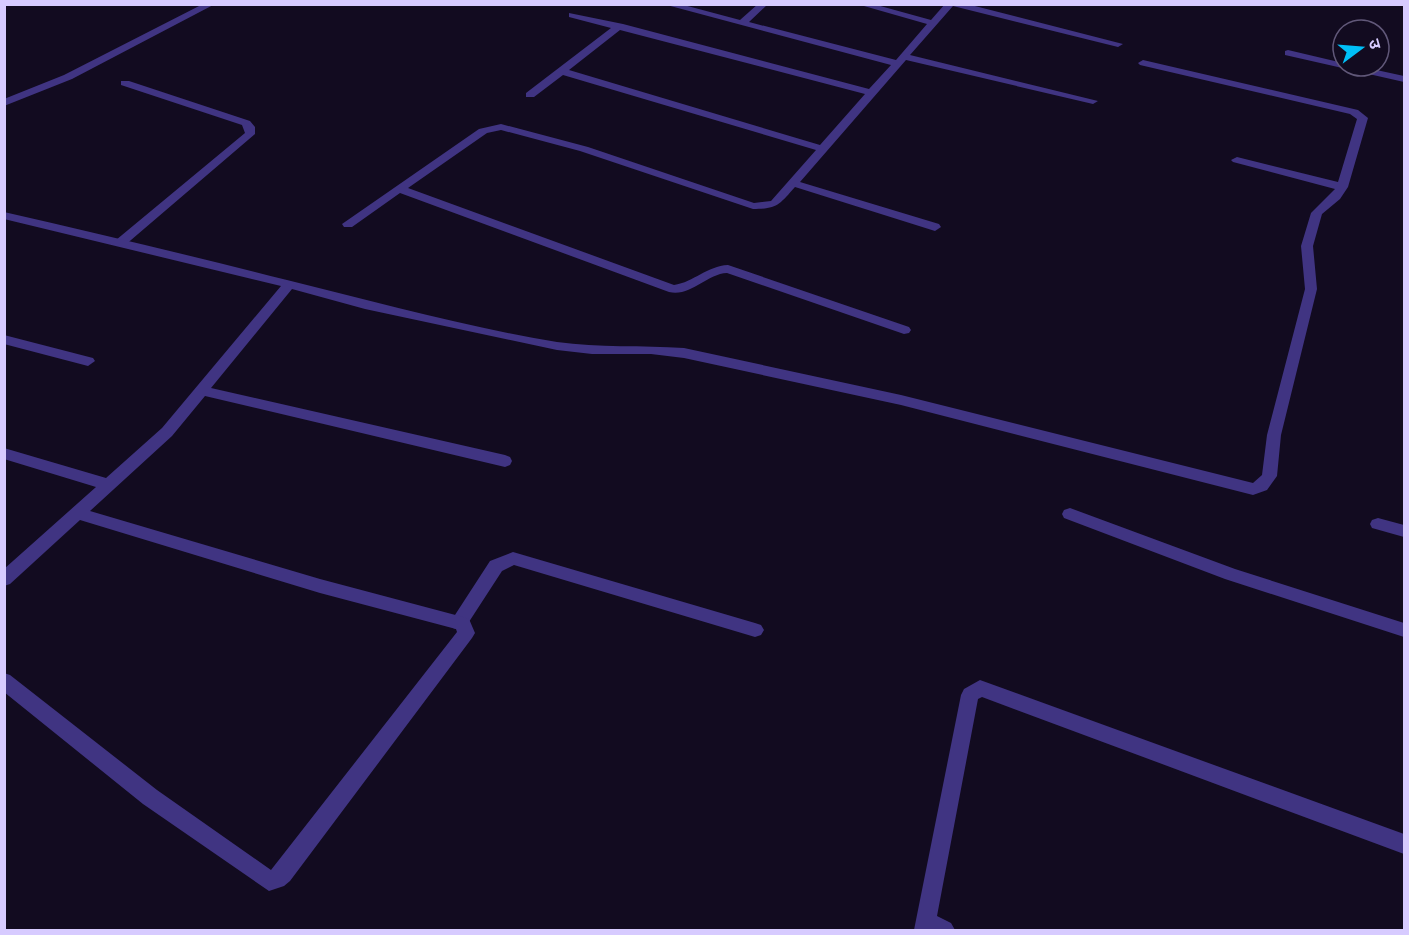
<svg xmlns="http://www.w3.org/2000/svg" width="1409" height="935" font-family="Commissioner,'Noto Sans Devanagari',sans-serif">
  <style>
    .lines { fill: none; stroke-linecap: round; stroke-linejoin: round }
    .lane { fill: #403482; fill-rule: evenodd }
    .street { fill: #403482; fill-rule: evenodd }
  </style>
  <rect width="100%" height="100%" fill="#120b20"/>
  <g class="lines">
    <g class="lane">
      <path d="M121 81H129L250 121 255 127V134L124 246H116V240L245 133 242 125 121 85Z"/>
      <path d="M513 552 755 623 761 625 764 630 761 635 755 637 514 565 502 571 465 628 459 630 453 628 450 623 453 618 490 561Z"/>
    </g>
    <g class="street">
      <path d="M203 4H215L72 79 4 106V99L64 75Z"/>
      <path d="M663 4H680L740 20 758 4H768L749 22 896 60 927 24 857 4H873L931 20 945 4H967L1123 44 1118 47 953 6 910 55 1098 101 1093 104 906 60 800 182 939 224 941 227 935 231 795 187C779 205 777 209 753 209L580 151 501 130 487 133 408 188 674 285C694 282 707 266 728 265L909 327 911 330 909 333 904 334 727 273C706 274 691 297 669 292L400 193 352 227H344L342 224 479 129 501 124 588 147 754 203 771 201 816 150 563 75 534 97H526V93L611 28 569 17V13L623 24 869 89 891 65ZM620 30 865 94 820 145 569 70Z"/>
      <path d="M1288 50 1343 63V66H1358L1404 76V82L1285 55V51Z"/>
      <path d="M1143 60 1358 110 1368 118 1348 187 1340 199 1322 214 1313 246 1317 289 1281 435 1277 476 1267 490 1253 495 901 405 684 358 651 354H592L557 350 365 309 292 289 211 388 505 455 510 457 512 461 510 465 505 467 205 396 172 436 90 511 320 579 463 617 469 619 475 633 472 638 290 881 284 886 269 891 143 804 4 692V673L10 675 157 790 271 870 457 632 456 629 320 593 80 520 10 584 4 586V569L96 487 4 459V448L106 478 162 428 281 286 4 219V212C99 234 193 256 287 280 377 302 466 327 557 342 599 348 642 345 684 348L901 395 1253 483 1262 475 1267 435 1305 289 1301 246 1311 213 1335 189 1233 162 1231 160 1237 157 1338 182 1357 119 1350 114 1140 65 1138 63Z"/>
      <path d="M4 335 93 358 95 361 88 366 4 344Z"/>
      <path d="M1070 508 1235 569 1404 623V637L1225 579 1064 518 1062 514 1064 510Z"/>
      <path d="M1378 518 1404 525V537L1372 528 1370 524 1372 520Z"/>
      <path d="M980 680 1404 834V854L982 697 978 699 937 916 951 923 955 930H914L961 695 964 689Z"/>
    </g>
  </g>
  <rect width="1409" height="935" fill="none" stroke="#d7cbff" stroke-width="12"/>
  <g transform="translate(1361 48) rotate(74)"><circle r="28" fill="#120b20" stroke="#615879" stroke-width="1.5"/>
  <path d="M0-4.5L10 22L0 15L-10 22Z" fill="#00bff6"/>
  <text y="-9" font-size="16" font-weight="bold" text-anchor="middle" fill="#d7cbff">उ</text>
  </g>
</svg>
